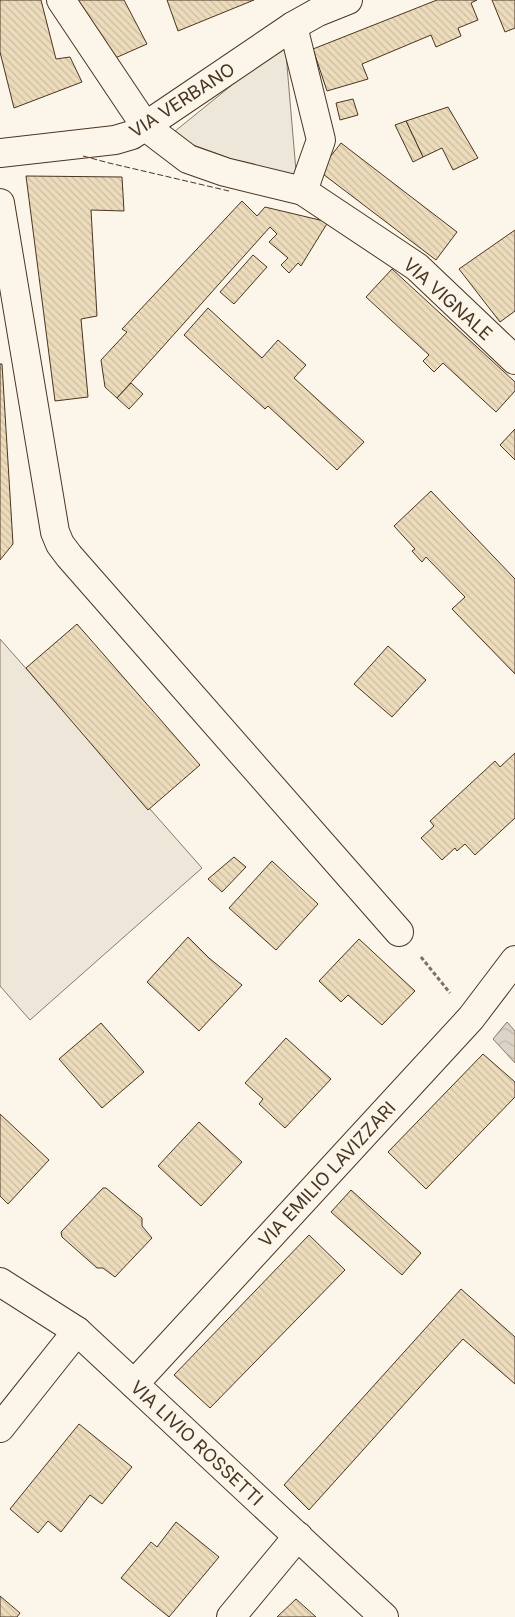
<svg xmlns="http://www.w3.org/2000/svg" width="515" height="1617" font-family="Inter,sans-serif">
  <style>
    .green { fill: #ede6d9; stroke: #887966 }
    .parking { fill: #ede7d9; stroke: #887966 }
    .water { fill: url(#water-waves); stroke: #887966 }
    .building { fill: url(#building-back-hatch); stroke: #4a3520 }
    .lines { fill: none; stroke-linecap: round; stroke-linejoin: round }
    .minor-casing { stroke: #4a3520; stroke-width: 30 }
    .path { stroke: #7f6f5c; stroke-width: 3; stroke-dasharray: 4 2.5; stroke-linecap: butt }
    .minor { stroke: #fbf6e9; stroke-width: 28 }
    .fence { stroke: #4a3520; stroke-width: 1; stroke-dasharray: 6 2.5; stroke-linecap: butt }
    .labels { text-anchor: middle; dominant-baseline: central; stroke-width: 4; stroke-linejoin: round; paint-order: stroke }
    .street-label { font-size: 18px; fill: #4a3520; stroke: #fbf6e9 }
  </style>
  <defs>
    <pattern id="water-waves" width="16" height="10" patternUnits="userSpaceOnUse" patternTransform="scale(1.25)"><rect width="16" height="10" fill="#dcd4c6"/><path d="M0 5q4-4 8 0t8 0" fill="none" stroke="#beb7aa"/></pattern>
    <pattern id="building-back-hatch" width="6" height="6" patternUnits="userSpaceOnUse" patternTransform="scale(1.25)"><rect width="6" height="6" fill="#ecdcbc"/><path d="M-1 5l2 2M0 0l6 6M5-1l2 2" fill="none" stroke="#ccbda1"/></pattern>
  </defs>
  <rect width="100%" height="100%" fill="#fbf6e9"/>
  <path class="green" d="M0 639 202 868 30 1020 0 986Z"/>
  <path class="parking" d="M285 42 297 183 169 136Z"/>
  <path class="water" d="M507 1022 515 1031V1063L493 1039Z"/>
  <g class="building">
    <path d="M0 0H41L56 59 70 57 82 82 14 108 0 52Z"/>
    <path d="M76 0H124L147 44 113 59Z"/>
    <path d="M167 0H254L178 31Z"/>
    <path d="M437 0H477L471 3 478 20 458 28 461 36 436 47 431 35 362 64 368 79 327 91 313 49Z"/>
    <path d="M492 0H515V28L505 32Z"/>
    <path d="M353 99 358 115 340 120 336 103Z"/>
    <path d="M448 107 478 158 453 170 442 148 423 157 406 121Z"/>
    <path d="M406 121 423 157 413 162 395 125Z"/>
    <path d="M341 143 457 232 436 260 319 171Z"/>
    <path d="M26 176 122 177 124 211 91 210 97 316 81 319 88 397 55 401Z"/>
    <path d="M242 201 257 216 265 207 328 222 301 266 298 263 289 273 281 265 288 258 269 242 277 234 270 227 117 398 105 387 101 360 127 332 122 329Z"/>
    <path d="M515 230V311L500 322 459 269Z"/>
    <path d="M253 255 267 267 234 304 220 292Z"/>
    <path d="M392 269 515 382V391L496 412 443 363 434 372 423 361 429 355 366 297Z"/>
    <path d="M208 308 262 358 278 340 306 365 294 378 364 442 337 470 268 406 265 409 184 335Z"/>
    <path d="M0 364H2L13 544 0 560Z"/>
    <path d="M131 383 143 394 129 409 117 398Z"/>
    <path d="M515 429V460L500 445Z"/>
    <path d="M431 491 515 579V674L452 609 465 597 426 557 422 562 412 551 415 549 394 526Z"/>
    <path d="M77 624 200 765 148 810 26 668Z"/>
    <path d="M388 646 426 680 392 717 354 684Z"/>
    <path d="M515 753V818L475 855 465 844 457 851 455 848 442 860 421 838 434 826 430 821 495 761 500 767Z"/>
    <path d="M234 857 246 867 222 892 208 879Z"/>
    <path d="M272 861 318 904 276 950 229 908Z"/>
    <path d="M188 937 209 958 242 985 199 1031 147 982Z"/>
    <path d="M359 939 415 991 382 1025 348 995 341 1002 319 981Z"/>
    <path d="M101 1023 144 1072 102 1108 59 1059Z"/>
    <path d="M286 1038 331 1079 285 1128 259 1104 263 1099 245 1083Z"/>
    <path d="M483 1054 515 1082V1097L426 1189 388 1152Z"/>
    <path d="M0 1114 49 1160 8 1204 0 1196Z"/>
    <path d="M199 1122 242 1162 201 1206 158 1166Z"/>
    <path d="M103 1188H106L142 1218V1226L152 1238 115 1277 103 1268H97L62 1237 61 1232Z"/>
    <path d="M351 1190 421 1253 402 1275 331 1212Z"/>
    <path d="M309 1235 345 1270 210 1408 174 1375Z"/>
    <path d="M461 1289 515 1337V1384L463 1339 309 1510 284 1485Z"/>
    <path d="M79 1424 132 1467 102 1504 90 1495 61 1532 48 1521 38 1533 10 1509Z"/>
    <path d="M176 1522 219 1557 169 1617 121 1578 151 1542 157 1547Z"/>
    <path d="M0 1596 20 1613 17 1617H0Z"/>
    <path d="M296 1599 316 1617H277Z"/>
  </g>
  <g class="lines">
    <defs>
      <g id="minor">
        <path d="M61 0 146 127 188 159 225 172 303 191 417 267 515 360"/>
        <path d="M293 26 321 140 303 191"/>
        <path d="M0 153 115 140 132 135 293 26 318 12 348 0"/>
        <path d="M0 203 55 532 60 544 69 556 399 932"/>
        <path d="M0 1282 77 1331 384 1617"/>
        <path d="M134 1384 471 1018 515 960"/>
        <path d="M0 1428 77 1331"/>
        <path d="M231 1617 298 1536"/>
      </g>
    </defs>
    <use href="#minor" class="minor-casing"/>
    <path class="path" d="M421 957 450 993"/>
    <use href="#minor" class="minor"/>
    <path class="fence" d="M83 156 109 163 229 191"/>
  </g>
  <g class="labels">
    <g class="street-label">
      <text transform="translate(182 100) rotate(-33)">VIA VERBANO</text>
      <text transform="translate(448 299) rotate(42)">VIA VIGNALE</text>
      <text transform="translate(327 1174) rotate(-47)">VIA EMILIO LAVIZZARI</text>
      <text transform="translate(197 1443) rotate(43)">VIA LIVIO ROSSETTI</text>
    </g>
  </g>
</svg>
